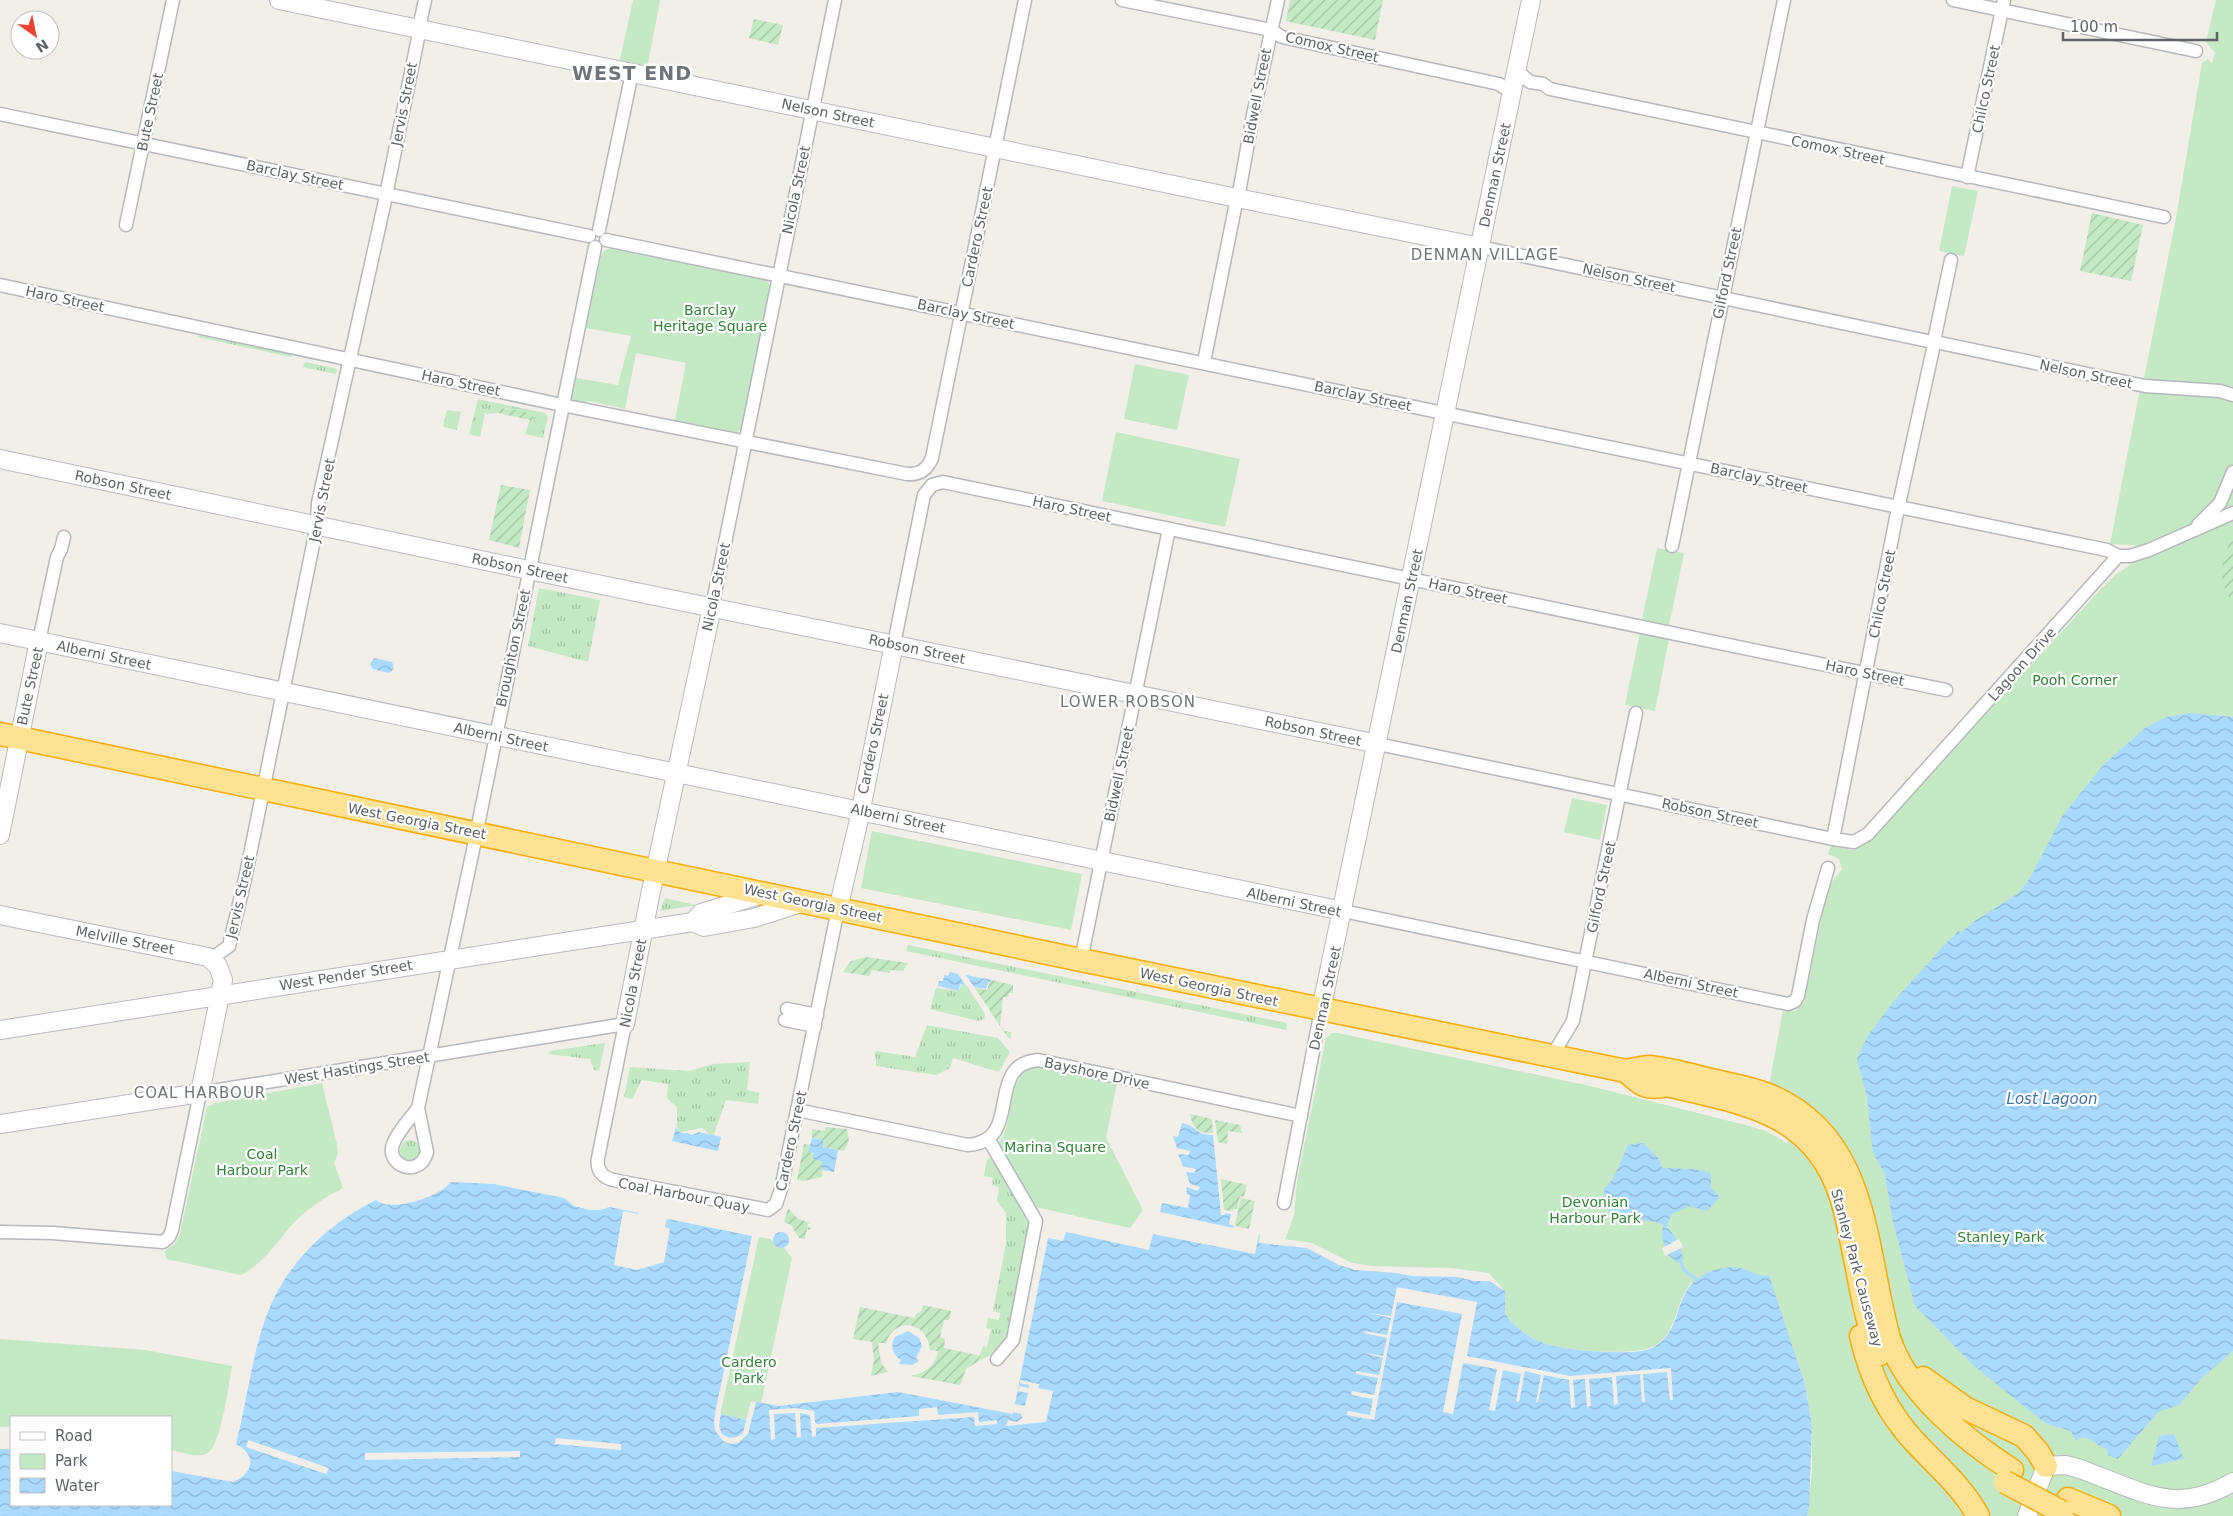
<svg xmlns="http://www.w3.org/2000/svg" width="2233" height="1516" font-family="'DejaVu Sans',sans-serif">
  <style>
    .grass { fill: url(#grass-tufts) }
    .park { fill: #c5e8c5 }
    .garden { fill: url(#garden-furrows) }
    .water { fill: url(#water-waves) }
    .pier { fill: #f1efe8 }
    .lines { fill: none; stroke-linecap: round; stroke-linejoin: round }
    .stream { stroke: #aadaff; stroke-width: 3 }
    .street-casing { stroke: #b5b8bc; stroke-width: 15 }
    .secondary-casing { stroke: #b6babf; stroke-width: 20 }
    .highway-casing { stroke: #f9ab00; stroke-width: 25 }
    .street { stroke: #fff; stroke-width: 12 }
    .secondary { stroke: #fff; stroke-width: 18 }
    .highway { stroke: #fde293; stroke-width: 22 }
    .highway-bridge-casing { stroke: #f9ab00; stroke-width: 25; stroke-linecap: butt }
    .highway-bridge { stroke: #fde293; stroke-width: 22 }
    .labels { text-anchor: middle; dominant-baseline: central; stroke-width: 4.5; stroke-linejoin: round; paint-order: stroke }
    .street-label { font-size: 14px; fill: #5f6368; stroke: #fff }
    .park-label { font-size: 14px; fill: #348238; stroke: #fff }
    .neighbourhood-label { font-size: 15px; letter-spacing: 1px; fill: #70757a; stroke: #fff }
    .water-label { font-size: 15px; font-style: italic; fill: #4174aa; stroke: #fff }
    .district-label { font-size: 19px; font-weight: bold; letter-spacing: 1px; fill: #70757a; stroke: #fff }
  </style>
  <defs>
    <pattern id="grass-tufts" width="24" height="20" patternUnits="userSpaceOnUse" patternTransform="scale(1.25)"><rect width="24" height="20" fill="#c5e8c5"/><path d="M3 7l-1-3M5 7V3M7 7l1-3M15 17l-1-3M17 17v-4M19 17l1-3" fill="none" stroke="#a3c0a4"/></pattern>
    <pattern id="garden-furrows" width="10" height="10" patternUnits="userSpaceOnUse" patternTransform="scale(1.25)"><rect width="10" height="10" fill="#c5e8c5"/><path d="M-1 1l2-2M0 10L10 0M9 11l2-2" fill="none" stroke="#a3c0a4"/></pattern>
    <pattern id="water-waves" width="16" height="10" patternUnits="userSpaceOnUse" patternTransform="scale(1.25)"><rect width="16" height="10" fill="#aadaff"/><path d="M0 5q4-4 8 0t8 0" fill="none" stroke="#8eb4d2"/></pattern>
  </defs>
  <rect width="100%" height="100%" fill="#f1efe8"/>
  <g class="grass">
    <path d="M198 335 292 354 291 357 198 337Z"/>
    <path d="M305 362 334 368 337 370 336 374 303 367Z"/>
    <path d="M478 399 545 413 548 417 543 438 525 434 528 425 533 424 534 418 506 408 485 413 480 437 469 434Z"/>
    <path d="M447 410 461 412 457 430 443 427Z"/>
    <path d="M539 588 600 600 588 662 528 646Z"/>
    <path d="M665 898 696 905 660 911Z"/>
    <path d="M908 945 1287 1023 1286 1030 906 951Z"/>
    <path d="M961 985 967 986 985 1014 984 1019 978 1021 930 1009 936 988 959 991Z"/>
    <path d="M927 1025 998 1038 1010 1052 999 1072 953 1058 950 1068 936 1075 876 1066 875 1051 915 1057Z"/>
    <path d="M605 1043 599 1071 594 1070 590 1059 548 1054 550 1051Z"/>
    <path d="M750 1062 747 1090 759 1093 758 1104 726 1100 713 1137 702 1128 680 1132 677 1128V1107L667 1098 668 1084 642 1080 632 1099 624 1097 630 1067 689 1071 713 1064Z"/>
    <circle cx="410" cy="1150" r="10"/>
    <path d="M991 1158 996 1159 1031 1224 1010 1332C1002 1347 993 1355 977 1362L983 1346 987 1347 991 1329 986 1328 988 1318 999 1320 1000 1313 993 1311 1006 1243V1213L997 1201 999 1187 992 1185 993 1178 984 1176 987 1160Z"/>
  </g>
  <g class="park">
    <path d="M633 0H660L647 69 619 64Z"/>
    <path d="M2216 0H2233V1516H1807L1812 1471V1427L1805 1384 1769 1276 1691 1283C1675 1301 1678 1331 1656 1345 1639 1357 1567 1351 1547 1344 1535 1340 1517 1330 1509 1320 1503 1312 1505 1299 1505 1290L1352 1265 1285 1240 1294 1215 1297 1181 1326 1038 1332 1033H1338L1586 1085 1753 1127 1766 1131 1787 1143 1795 1098 1769 1085 1783 1011H1795L1804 1002 1828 887 1842 869 1839 859 1828 854 1831 846 1853 850 1866 844 2102 588 2114 576 2146 554 2134 545 2110 544 2140 389 2148 390 2150 379 2144 378 2176 218 2202 63 2208 59 2212 64 2215 53 2206 42Z"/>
    <path d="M1952 186 1978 191 1964 256 1939 251Z"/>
    <path d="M610 248 767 279 770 288 741 429 736 434 711 430 708 427 675 420 686 363 636 353 625 409 589 401 581 403 570 398 571 386 575 383 576 378 618 385 631 336 586 328 601 256 604 251Z"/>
    <path d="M1135 364 1189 375 1177 430 1124 419Z"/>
    <path d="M1116 432 1240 459 1225 527 1102 501Z"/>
    <path d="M1657 548 1684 553 1669 626 1642 620Z"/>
    <path d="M1640 633 1669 638 1655 711 1625 705Z"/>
    <path d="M1572 798 1607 805 1600 840 1564 832Z"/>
    <path d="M872 831 1082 874 1071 930 861 888Z"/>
    <path d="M1034 1067 1044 1068 1117 1083 1106 1138 1143 1210 1130 1228 1031 1206 996 1146C1018 1125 1002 1078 1034 1067Z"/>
    <path d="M322 1083 337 1144 338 1154 334 1163 343 1188C323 1198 304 1211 289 1228 275 1245 261 1265 241 1275L166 1259 165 1251 175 1244 180 1234 207 1107 216 1103Z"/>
    <path d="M759 1237 771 1239 776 1247 784 1248 792 1258 761 1403 753 1401 748 1420 720 1415Z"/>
    <path d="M0 1339 145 1350 232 1366C229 1382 221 1449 206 1454 196 1458 181 1452 171 1450V1417H11V1427H0Z"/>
  </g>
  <g class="garden">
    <path d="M1290 0H1383L1375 40 1286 21Z"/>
    <path d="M754 19 783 25 778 45 749 38Z"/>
    <path d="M2092 213 2143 225 2131 281 2080 271Z"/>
    <path d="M501 408 526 412 535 418 533 424 528 425 530 420 498 413 485 414Z"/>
    <path d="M501 485 530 490 519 548 489 540Z"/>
    <path d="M2233 534V602C2214 580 2223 558 2233 534Z"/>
    <path d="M866 957 908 963 903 971 891 970 889 973 872 970 869 976 843 972 851 961Z"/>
    <path d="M992 980 1013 985V993H1009L1008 997H1003L1000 1026 1003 1028 1004 1031 1011 1032V1038H1008L975 988 987 990 989 984Z"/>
    <path d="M1190 1114 1212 1119 1213 1133C1199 1134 1192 1128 1190 1114Z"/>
    <path d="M1215 1120 1240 1125 1242 1133 1228 1131 1227 1144 1218 1142Z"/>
    <path d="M825 1127 847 1129 849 1141 844 1151 823 1147V1140L812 1138V1129L825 1131Z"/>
    <path d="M804 1144 810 1145 809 1152 814 1153 822 1161V1177L804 1181 797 1180Z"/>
    <path d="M1221 1179 1247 1185 1244 1197 1240 1196 1237 1209H1234L1232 1211 1224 1210Z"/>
    <path d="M1241 1198 1255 1201 1249 1229 1236 1226 1235 1224Z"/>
    <path d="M788 1208 797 1218 809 1223 807 1226 811 1228 810 1230 807 1229 805 1239 799 1238 791 1225 784 1222Z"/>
    <path d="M923 1305 951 1311 949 1320H944L940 1337 945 1339 944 1348 981 1356 977 1362 966 1369 960 1385 911 1376C926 1372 935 1367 938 1351L930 1350C928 1322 895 1315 886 1343H878L881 1363 888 1372 871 1376 874 1361 872 1342 853 1339 860 1307 914 1318 917 1313 922 1311Z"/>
  </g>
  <g class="water">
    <path d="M374 658 392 662 394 669 389 673 373 669 370 664Z"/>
    <path d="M2191 713 2233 717V1351L2200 1380 2179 1405 2158 1412 2118 1459 2108 1455 2107 1449C2098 1447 2092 1438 2082 1437L2076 1441 2071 1431 2045 1423 1974 1366 1915 1306 1892 1218 1885 1174 1873 1153 1867 1097 1857 1059 1867 1037 1893 1002 1949 940 1959 931 1960 933 1976 920 2019 893 2030 878 2063 815 2104 764 2145 728 2166 717Z"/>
    <path d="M950 972 958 974 966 986 960 984 959 991 938 986 939 981H943L944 975 948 976Z"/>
    <path d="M966 975 992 980 988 983 986 989 974 987Z"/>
    <path d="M1182 1123C1198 1126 1194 1135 1213 1135L1221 1215H1224L1225 1213 1231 1214 1229 1224 1234 1226 1233 1228 1160 1212 1162 1203 1188 1208 1190 1195 1187 1194 1186 1187 1198 1191 1200 1187 1190 1184 1186 1172 1194 1173 1196 1169 1183 1166 1178 1154 1189 1155 1190 1151 1177 1148 1173 1136 1178 1137Z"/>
    <path d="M676 1128C679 1133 683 1134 688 1133L692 1135 699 1132 721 1137 718 1151 672 1141Z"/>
    <path d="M812 1138 823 1140V1147L838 1150 834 1172 822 1170V1161L813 1159 814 1153 808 1152Z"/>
    <path d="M1644 1143 1659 1159 1662 1168 1693 1169 1711 1173V1188L1720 1197 1707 1211 1689 1206 1671 1215 1667 1227C1676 1237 1681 1246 1683 1259L1681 1262 1678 1263 1666 1253 1662 1235 1663 1225C1634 1210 1607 1241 1604 1189L1613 1179 1628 1145Z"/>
    <path d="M451 1182 493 1184 564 1198 574 1206 590 1210H601L609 1207 752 1236 715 1413 747 1420 753 1401 778 1406 898 1392 1013 1414 1048 1238 1063 1241 1066 1232 1149 1250 1153 1234 1255 1254 1259 1234 1311 1245 1352 1265 1479 1274 1505 1290V1313C1513 1328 1532 1339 1547 1344 1566 1351 1627 1355 1646 1350 1652 1349 1658 1345 1662 1341 1685 1318 1673 1290 1707 1273 1715 1269 1731 1266 1740 1268 1751 1270 1758 1278 1769 1275L1805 1384 1812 1427 1809 1508 1807 1516H0V1449H11V1505H171V1471L233 1482C253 1473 258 1456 236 1444 247 1401 252 1355 267 1314 287 1262 328 1224 376 1200 392 1213 439 1197 451 1182Z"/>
    <circle cx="781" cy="1240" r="8"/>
    <path d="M908 1331 919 1338 922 1346 916 1358 919 1361 912 1365 899 1364 901 1360C892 1354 890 1346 895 1337Z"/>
    <path d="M2174 1434 2184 1459 2151 1466 2159 1436Z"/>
  </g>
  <g class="pier">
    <path d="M623 1211 638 1214 641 1211 667 1218 665 1227 670 1229 664 1262 637 1270 614 1265Z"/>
    <path d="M1260 1232 1284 1239 1312 1243 1352 1263 1371 1266 1451 1268 1489 1273 1505 1291 1489 1281H1474L1458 1277 1412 1276 1396 1273 1355 1270 1339 1265 1307 1248 1259 1243Z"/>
    <path d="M1679 1239 1683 1247 1665 1256 1662 1248Z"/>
    <path d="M1397 1287 1477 1302 1467 1356 1570 1376 1671 1368 1673 1400H1670L1667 1372 1643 1374 1645 1402H1642L1640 1374 1616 1376 1618 1404 1614 1405 1612 1377 1589 1379 1591 1406 1587 1407 1585 1379 1573 1380 1575 1407 1571 1408 1569 1380 1544 1375 1538 1402H1536L1541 1375 1525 1371 1519 1402 1516 1401 1521 1374 1503 1370 1495 1411 1489 1410 1497 1369 1463 1363 1453 1414 1443 1412 1462 1314 1397 1302 1374 1420 1347 1415 1348 1411 1370 1415 1373 1399 1351 1395 1352 1391 1374 1395 1378 1378 1356 1374V1371L1379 1375 1383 1358 1361 1352 1383 1356 1387 1338 1364 1333 1365 1331 1387 1335 1391 1318 1369 1313 1391 1316Z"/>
    <path d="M1020 1380 1039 1384 1038 1388 1053 1391 1046 1422 1006 1426 1008 1420 1017 1422 1022 1418 1021 1414 1013 1412 1015 1404 1025 1406 1028 1393 1018 1391 1019 1386 1029 1388V1385L1020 1383Z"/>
    <path d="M720 1392 722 1393 718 1412H721L719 1426 722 1434 729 1438 737 1437 743 1433 751 1401 756 1402 748 1434 738 1443 731 1444 723 1441 715 1430 714 1421Z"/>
    <path d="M937 1407 938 1415 978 1412 979 1422 997 1420V1424L975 1426 974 1417 816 1428V1436L812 1437 810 1415 800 1413 801 1437 797 1438 795 1413 774 1414 775 1439 771 1440 769 1410 795 1408 814 1411 815 1422 817 1424 919 1416V1409Z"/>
    <path d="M556 1438 621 1444V1450L555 1444Z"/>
    <path d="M248 1440 329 1468 326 1474 246 1447Z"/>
    <path d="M520 1451V1457L365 1460V1453Z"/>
  </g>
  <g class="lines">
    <path class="stream" d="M1681 1262 1684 1270 1696 1279"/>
    <defs>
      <g id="street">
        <path d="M1122 0 1271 30 1282 37 1499 84 1512 93"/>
        <path d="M1953 0 2196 51"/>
        <path d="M420 23 425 0"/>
        <path d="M1517 71 1530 82 1543 84 1550 89 2164 217"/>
        <path d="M0 114 589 236"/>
        <path d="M1967 177 2004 0"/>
        <path d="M1239 193 1253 115 1278 0"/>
        <path d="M126 225 173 0"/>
        <path d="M599 230 632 73"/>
        <path d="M606 240 2107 550 2118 556H2130L2149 550 2233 513"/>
        <path d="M1480 247 1928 341"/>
        <path d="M0 285 562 405 907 474C919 475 927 470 932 458L1025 0"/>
        <path d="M1935 336 1951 260"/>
        <path d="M1940 343 2145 386 2220 391 2233 395"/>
        <path d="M1204 362 1236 203"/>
        <path d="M2198 525 2220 503 2233 472"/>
        <path d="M1672 546 1784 0"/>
        <path d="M712 607 835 0"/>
        <path d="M39 641 57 557 61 549 64 537"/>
        <path d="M894 644 924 495 932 485 943 482 1946 690"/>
        <path d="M1378 744 1833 839 1854 842 1868 834 2118 556"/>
        <path d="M1833 839 1896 518 1933 349"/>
        <path d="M1343 911 1788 1004 1795 1001 1798 996 1813 920 1828 868"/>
        <path d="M211 959 229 946 245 879 317 525 318 503 384 205 419 33"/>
        <path d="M1081 960 1169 529"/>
        <path d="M787 1009 817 1015"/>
        <path d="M785 1020 815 1026"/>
        <path d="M1552 1056 1573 1021 1636 713"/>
        <path d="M418 1108 427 1152C420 1179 385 1166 393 1144 398 1131 410 1119 418 1108L473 850 595 247"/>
        <path d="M797 1110 968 1145C1025 1141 983 1065 1038 1060L1301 1116"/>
        <path d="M989 1140 1036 1221 1013 1340 997 1359"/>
        <path d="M1284 1203 1321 1010"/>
        <path d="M0 1232 53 1233 163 1242 169 1237 172 1230 200 1093 625 1024 598 1158C596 1170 602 1177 613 1180L768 1210 776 1204 781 1189 838 909"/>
      </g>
      <g id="secondary">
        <path d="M279 0 414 28"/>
        <path d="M424 30 1232 197"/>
        <path d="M1242 199 1480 247"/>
        <path d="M0 459 519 568 1378 744"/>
        <path d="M0 633 1343 911"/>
        <path d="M0 835 39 641"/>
        <path d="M838 909 858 824 894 644"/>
        <path d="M0 915 208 957 218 966 223 980 200 1093 0 1124"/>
        <path d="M693 922 701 913 766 893"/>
        <path d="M1321 1010 1531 0"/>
        <path d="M625 1024 650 896 712 607"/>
        <path d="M0 1030 693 922 704 927 754 918 804 902"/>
        <path d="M2027 1516 2046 1466C2052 1466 2059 1465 2065 1465 2078 1467 2090 1473 2101 1477 2152 1497 2182 1512 2233 1482"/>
      </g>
      <g id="highway">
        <path d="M0 734 1081 960 1626 1071C1633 1070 1642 1067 1649 1067 1672 1069 1697 1077 1720 1082 1737 1086 1755 1089 1771 1096 1870 1139 1864 1249 1889 1338 1906 1392 1966 1441 2012 1470"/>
        <path d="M1626 1071C1641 1085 1646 1090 1667 1085 1742 1103 1814 1111 1841 1197 1848 1218 1851 1241 1856 1263 1862 1294 1867 1326 1880 1354"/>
        <path d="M1861 1336C1870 1375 1886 1411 1914 1441 1936 1465 1963 1487 1978 1516"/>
        <path d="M1923 1378 1965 1408 2024 1436 2038 1452 2046 1466"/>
        <path d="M2068 1499 2109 1516"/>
      </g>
    </defs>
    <use href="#street" class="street-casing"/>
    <use href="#secondary" class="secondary-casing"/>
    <use href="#highway" class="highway-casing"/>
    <use href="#street" class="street"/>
    <use href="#secondary" class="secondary"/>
    <use href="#highway" class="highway"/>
    <defs>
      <path id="highway-bridge" d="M2005 1482 2062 1512"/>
    </defs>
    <use href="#highway-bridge" class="highway-bridge-casing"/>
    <use href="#highway-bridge" class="highway-bridge"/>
  </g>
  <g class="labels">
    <g class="street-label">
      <text transform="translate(1332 47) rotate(13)">Comox Street</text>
      <text transform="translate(1986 89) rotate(-78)">Chilco Street</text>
      <text transform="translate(1257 96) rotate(-79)">Bidwell Street</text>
      <text transform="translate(404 104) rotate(-79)">Jervis Street</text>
      <text transform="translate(150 112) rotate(-78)">Bute Street</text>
      <text transform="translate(828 113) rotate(12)">Nelson Street</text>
      <text transform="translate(1838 150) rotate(12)">Comox Street</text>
      <text transform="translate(295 175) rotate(12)">Barclay Street</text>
      <text transform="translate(1495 175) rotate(-78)">Denman Street</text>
      <text transform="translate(796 190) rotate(-78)">Nicola Street</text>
      <text transform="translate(977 237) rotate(-78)">Cardero Street</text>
      <text transform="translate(1727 273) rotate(-78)">Gilford Street</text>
      <text transform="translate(1629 278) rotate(12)">Nelson Street</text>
      <text transform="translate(65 299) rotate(12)">Haro Street</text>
      <text transform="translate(966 314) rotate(12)">Barclay Street</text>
      <text transform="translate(2086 374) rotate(12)">Nelson Street</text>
      <text transform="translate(461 383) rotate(12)">Haro Street</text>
      <text transform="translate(1363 396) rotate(12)">Barclay Street</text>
      <text transform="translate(1759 478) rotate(12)">Barclay Street</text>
      <text transform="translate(123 485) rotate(12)">Robson Street</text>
      <text transform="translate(322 500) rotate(-79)">Jervis Street</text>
      <text transform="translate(1072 509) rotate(12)">Haro Street</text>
      <text transform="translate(520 568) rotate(12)">Robson Street</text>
      <text transform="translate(716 587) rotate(-78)">Nicola Street</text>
      <text transform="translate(1468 591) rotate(12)">Haro Street</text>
      <text transform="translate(1882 594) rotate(-79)">Chilco Street</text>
      <text transform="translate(1407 601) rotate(-78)">Denman Street</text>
      <text transform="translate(513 648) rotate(-78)">Broughton Street</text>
      <text transform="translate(917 649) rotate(12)">Robson Street</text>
      <text transform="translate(104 655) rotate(12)">Alberni Street</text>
      <text transform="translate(2022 664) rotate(-48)">Lagoon Drive</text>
      <text transform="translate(1865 673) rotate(12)">Haro Street</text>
      <text transform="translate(30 686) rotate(-78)">Bute Street</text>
      <text transform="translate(1313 731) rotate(12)">Robson Street</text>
      <text transform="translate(501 737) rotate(12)">Alberni Street</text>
      <text transform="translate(873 744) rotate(-78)">Cardero Street</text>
      <text transform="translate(1119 774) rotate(-78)">Bidwell Street</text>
      <text transform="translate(1710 813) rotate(12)">Robson Street</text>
      <text transform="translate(898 818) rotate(12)">Alberni Street</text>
      <text transform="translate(417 821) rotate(11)">West Georgia Street</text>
      <text transform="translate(1601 887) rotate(-78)">Gilford Street</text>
      <text transform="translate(240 897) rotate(-77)">Jervis Street</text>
      <text transform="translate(1294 902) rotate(12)">Alberni Street</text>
      <text transform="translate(813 903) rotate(12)">West Georgia Street</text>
      <text transform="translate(125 940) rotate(11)">Melville Street</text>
      <text transform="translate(346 975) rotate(-9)">West Pender Street</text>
      <text transform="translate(633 983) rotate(-79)">Nicola Street</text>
      <text transform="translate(1691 983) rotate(12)">Alberni Street</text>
      <text transform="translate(1209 987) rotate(12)">West Georgia Street</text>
      <text transform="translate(1325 998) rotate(-78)">Denman Street</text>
      <text transform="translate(357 1068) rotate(-9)">West Hastings Street</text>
      <text transform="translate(1097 1073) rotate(12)">Bayshore Drive</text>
      <text transform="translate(791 1141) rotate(-78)">Cardero Street</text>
      <text transform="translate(684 1195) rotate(11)">Coal Harbour Quay</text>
      <text transform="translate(1857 1268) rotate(75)">Stanley Park Causeway</text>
    </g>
    <g class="park-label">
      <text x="710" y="310">Barclay<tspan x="710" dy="16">Heritage Square</tspan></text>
      <text x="2075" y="680">Pooh Corner</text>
      <text x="1055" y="1147">Marina Square</text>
      <text x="262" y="1154">Coal<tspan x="262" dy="16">Harbour Park</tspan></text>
      <text x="1595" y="1202">Devonian<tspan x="1595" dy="16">Harbour Park</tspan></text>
      <text x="2001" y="1237">Stanley Park</text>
      <text x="749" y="1362">Cardero<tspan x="749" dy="16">Park</tspan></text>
    </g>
    <g class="neighbourhood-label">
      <text x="1485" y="255">DENMAN VILLAGE</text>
      <text x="1128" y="702">LOWER ROBSON</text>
      <text x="200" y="1093">COAL HARBOUR</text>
    </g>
    <g class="water-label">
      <text x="2052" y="1099">Lost Lagoon</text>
    </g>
    <g class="district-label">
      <text x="632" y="73">WEST END</text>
    </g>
  </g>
  <rect x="10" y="1416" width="162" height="90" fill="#ffffff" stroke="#bfc1c3"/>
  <rect x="20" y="1432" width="25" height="8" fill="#ffffff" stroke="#bfc1c3"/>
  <text x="55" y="1441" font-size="15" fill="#5f6368">Road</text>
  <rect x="20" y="1454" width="25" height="15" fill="#c5e8c5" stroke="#bfc1c3"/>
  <text x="55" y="1466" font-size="15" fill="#5f6368">Park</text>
  <rect x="20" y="1478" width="25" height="15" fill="url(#water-waves)" stroke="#bfc1c3"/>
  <text x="55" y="1491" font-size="15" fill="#5f6368">Water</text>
  <g transform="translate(35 35) rotate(147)"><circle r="24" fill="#ffffff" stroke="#bfc1c3"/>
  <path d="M0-4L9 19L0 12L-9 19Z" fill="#ea4335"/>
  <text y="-8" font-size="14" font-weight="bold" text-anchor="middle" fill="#5f6368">N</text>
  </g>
  <path d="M2063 32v8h154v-8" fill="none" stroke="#5f6368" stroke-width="2.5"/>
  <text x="2070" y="32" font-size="15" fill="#5f6368" stroke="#ffffff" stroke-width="4" paint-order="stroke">100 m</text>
</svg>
